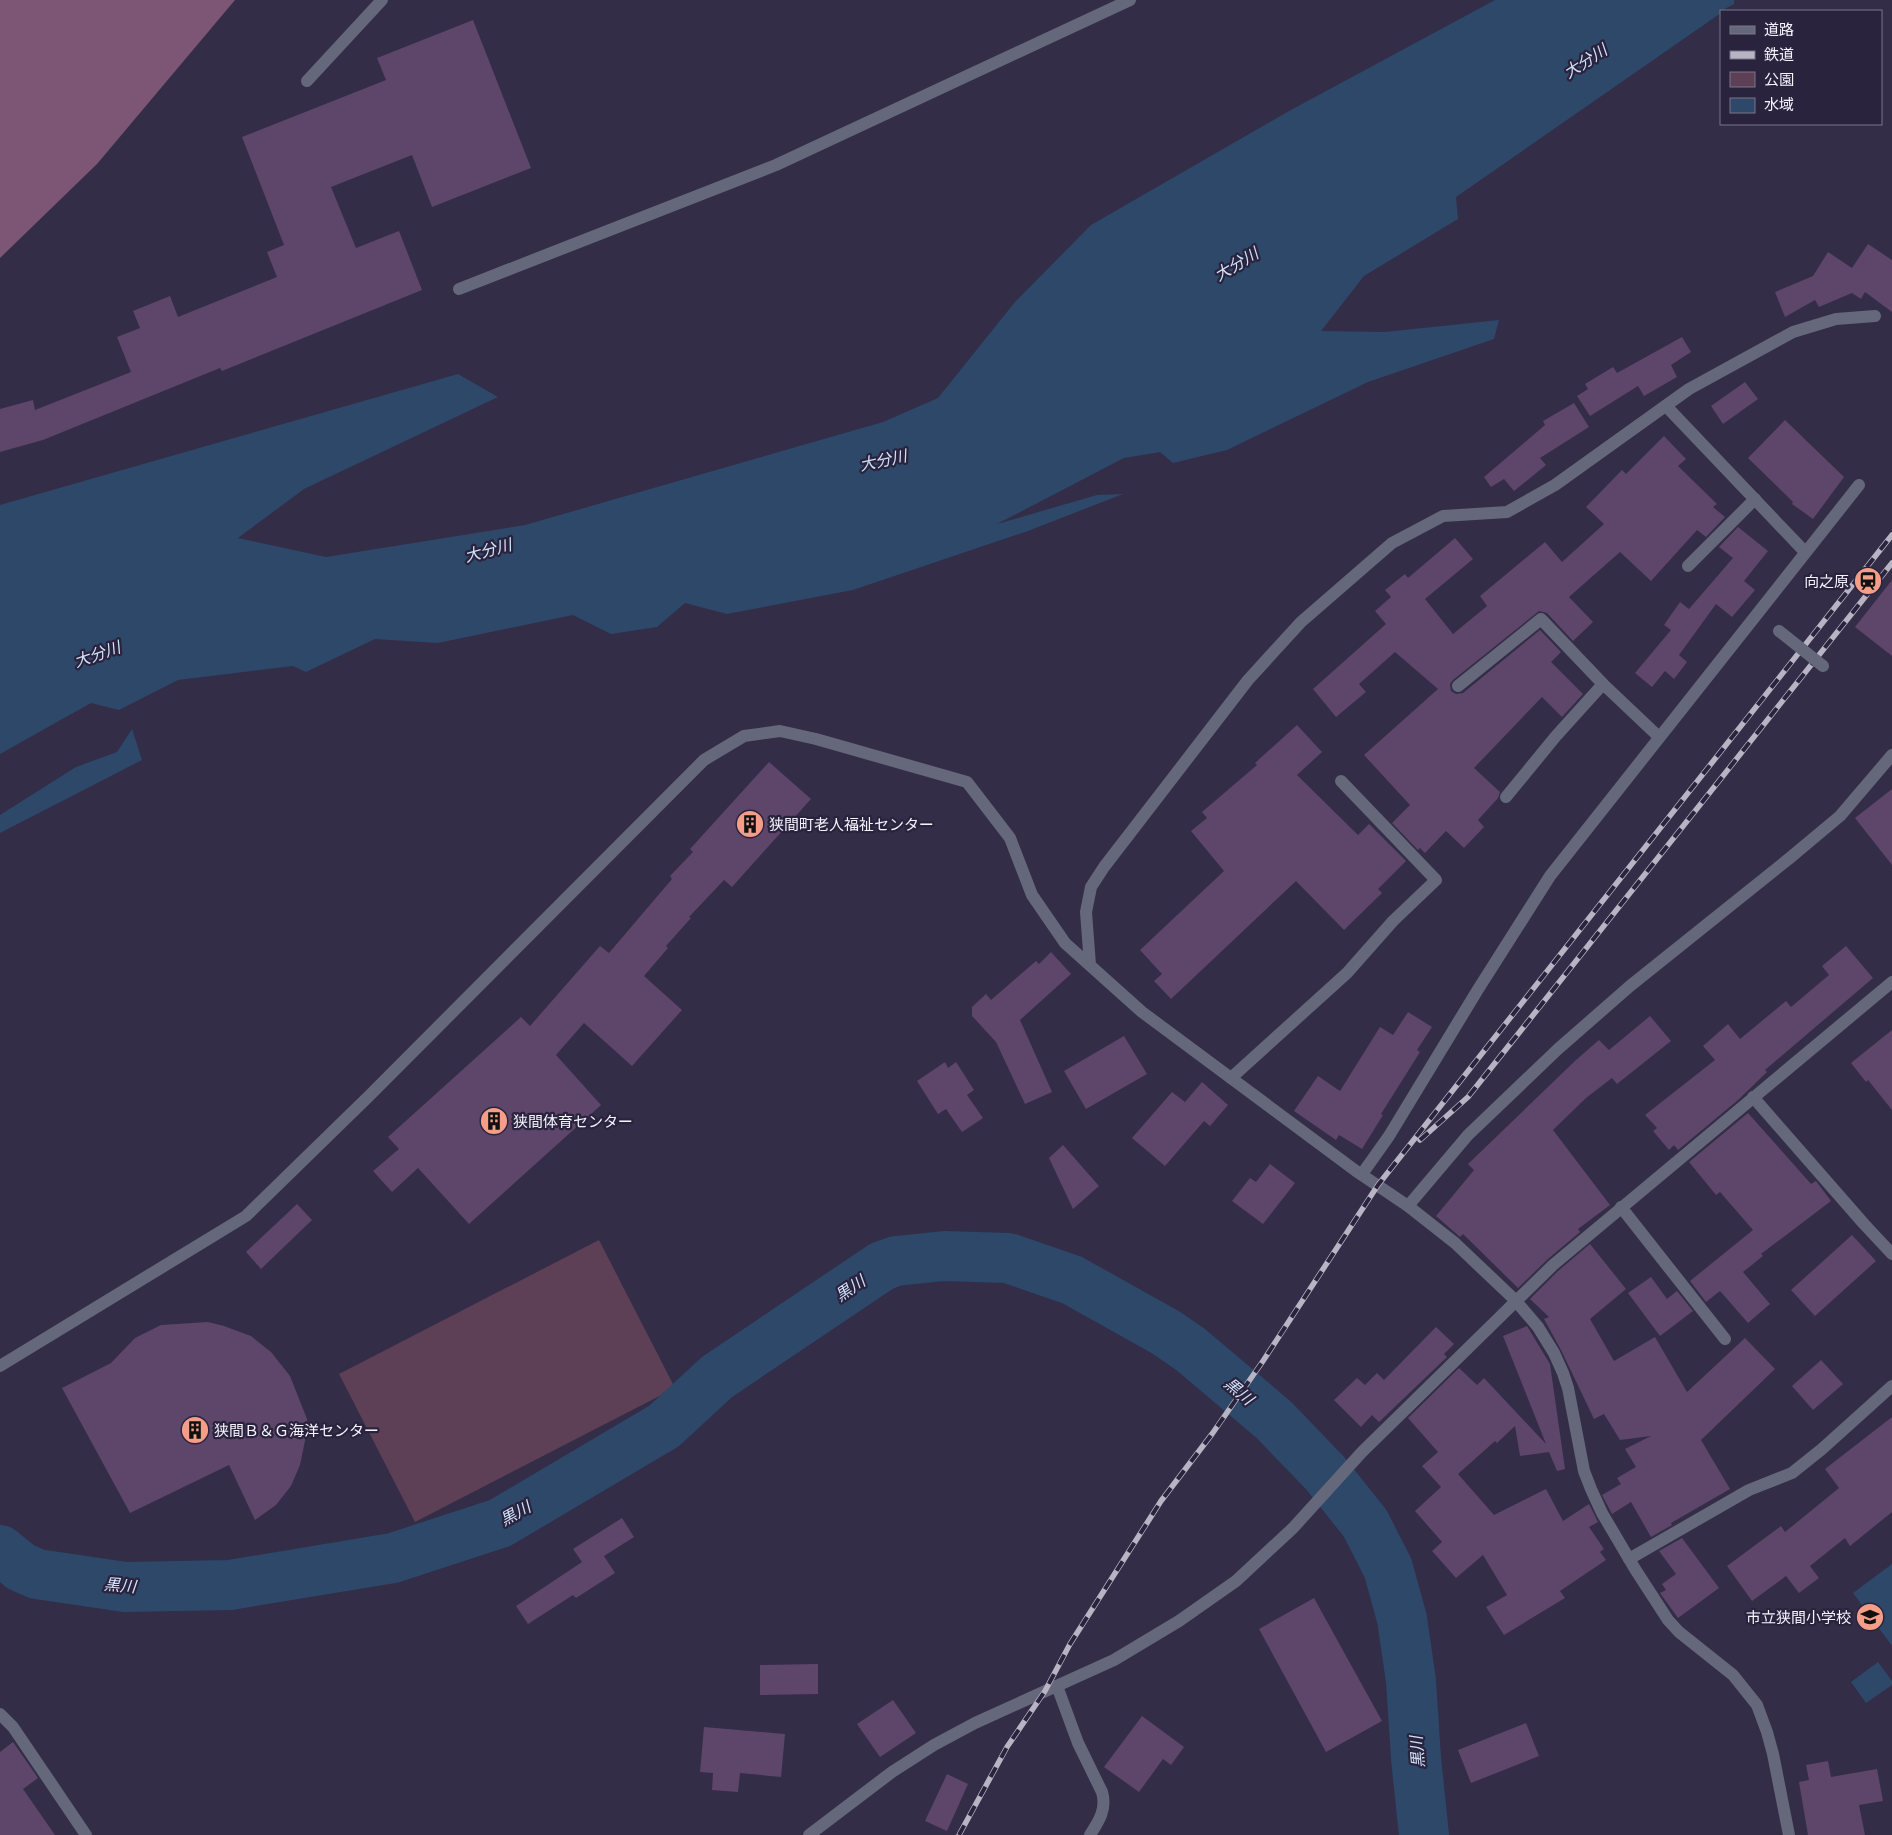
<svg xmlns="http://www.w3.org/2000/svg" width="1892" height="1835" font-family="'Open Sans','Noto Sans JP',sans-serif">
  <style>
    .green { fill: #5d3f56 }
    .forest { fill: #7c5674 }
    .water { fill: #2d4869 }
    .lines { fill: none; stroke-linecap: round; stroke-linejoin: round }
    .river { stroke: #2d4869; stroke-width: 50 }
    .building { fill: #5e456a }
    .minor { stroke: #64687a; stroke-width: 12 }
    .rail-casing { stroke: #b7b4c4; stroke-width: 5.5 }
    .rail { stroke: #2a233d; stroke-width: 4; stroke-dasharray: 11; stroke-linecap: butt }
    .pedestrian-bridge { stroke: #64687a; stroke-width: 12 }
    .labels { text-anchor: middle; dominant-baseline: central; stroke-width: 4.5; stroke-linejoin: round; paint-order: stroke }
    .poi-label { font-size: 15px; fill: #f5f3fe; stroke: #2a233d; text-anchor: start }
    .water-label { font-size: 16px; font-style: italic; fill: #d1e3fb; stroke: #2a233d }
  </style>
  <rect width="100%" height="100%" fill="#332d48"/>
  <path class="green" d="M599 1240 675 1388 415 1522 339 1374Z"/>
  <path class="forest" d="M0 0H235L97 164 0 258Z"/>
  <g class="water">
    <path d="M1495 0H1734V4L1721 11V13L1456 197 1458 219 1364 276 1321 331 1385 332 1499 320 1494 339 1368 382 1227 450 1173 463 1160 452 1124 458 997 524 1097 495 1123 494 1028 531 853 590 727 614 685 603 657 627 611 634 573 615 438 643 375 639 306 672 293 666 178 680 119 710 91 703 0 754V505L458 374 498 397 304 489 238 538 326 557 525 525 883 422 938 398 1015 302 1091 225 1289 111Z"/>
    <path d="M132 729 142 760 0 833V815L76 767 117 752Z"/>
    <path d="M1892 1564V1646L1853 1593Z"/>
    <path d="M1878 1662 1892 1681V1685L1866 1703 1851 1682Z"/>
  </g>
  <g class="lines">
    <path class="river" d="M0 1550 21 1567 37 1574 125 1587 230 1585 393 1558 500 1523 588 1471 664 1426 717 1377 882 1266 896 1261 944 1256 1008 1258 1072 1280 1165 1332 1190 1349 1274 1420 1325 1473 1365 1523 1388 1568 1402 1619 1411 1681 1416 1758 1424 1835"/>
  </g>
  <g class="building">
    <path d="M473 20 531 168 432 207 412 155 331 187 356 248 399 231 422 290 222 371 220 368 43 440 0 452V409L33 400 35 410 131 372 117 337 140 328 133 311 170 296 178 317 277 277 267 252 284 245 242 137 386 80 377 58Z"/>
    <path d="M1868 244 1892 260V312L1865 292 1861 299 1852 293 1819 307 1815 300 1785 317 1775 292 1813 276 1828 252 1852 268Z"/>
    <path d="M1682 337 1691 352 1671 365 1677 377 1644 396 1638 386 1590 416 1577 396 1588 389 1585 384 1613 367 1617 373Z"/>
    <path d="M1745 382 1758 399 1723 424 1711 406Z"/>
    <path d="M1574 403 1589 427 1540 458 1546 465 1514 491 1504 479 1491 487 1484 477 1545 425 1543 421Z"/>
    <path d="M1785 420 1844 477 1813 519 1792 504 1793 502 1748 458Z"/>
    <path d="M1664 436 1686 459 1678 466 1717 504 1713 507 1725 517 1706 537 1697 530 1651 581 1620 552 1569 597 1593 622 1573 641 1547 613 1539 611 1453 680 1450 684 1451 691 1456 694 1463 693 1540 630 1561 652 1551 662 1583 694 1562 717 1542 697 1474 768 1500 792 1498 798 1478 820 1484 827 1464 848 1446 831 1425 853 1420 848 1418 850 1392 823 1410 805 1364 755 1438 689 1395 652 1359 684 1366 692 1336 717 1313 689 1386 624 1375 611 1391 597 1385 590 1405 574 1408 578 1455 538 1473 559 1425 599 1453 634 1487 606 1480 596 1545 542 1562 562 1604 524 1586 507 1622 470 1626 474Z"/>
    <path d="M1738 527 1768 551 1744 581 1755 590 1732 617 1716 604 1679 655 1687 662 1674 679 1665 671 1652 687 1635 673 1671 630 1664 625 1680 602 1689 609 1733 558 1719 547Z"/>
    <path d="M1892 580V656L1855 627Z"/>
    <path d="M1297 725 1322 752 1297 775 1358 835 1369 824 1406 861 1378 889 1382 893 1344 930 1296 881 1171 999 1154 981 1162 974 1140 950 1224 871 1191 831 1207 818 1202 812 1257 765 1255 763Z"/>
    <path d="M769 762 811 799 732 887 724 880 689 917 691 918 666 946 668 948 644 976 682 1010 632 1066 584 1023 556 1055 601 1105 469 1224 418 1168 392 1192 373 1171 399 1149 388 1137 521 1017 530 1026 600 946 609 953 672 879 670 876 693 852 690 849Z"/>
    <path d="M1892 789V865L1855 818Z"/>
    <path d="M1846 946 1873 978 1765 1070 1767 1072 1738 1100 1678 1150 1674 1145 1669 1150 1653 1131 1657 1128 1645 1115 1715 1060 1703 1046 1728 1024 1740 1039 1786 1001 1791 1007 1829 975 1822 966Z"/>
    <path d="M1051 952 1071 974 1020 1020 1052 1092 1025 1104 996 1042 972 1016V1007L986 994 991 1000 1036 961 1039 964Z"/>
    <path d="M1408 1012 1432 1027 1417 1050 1420 1052 1381 1114 1383 1115 1362 1149 1339 1135 1336 1140 1294 1111 1318 1076 1340 1091 1380 1027 1393 1035Z"/>
    <path d="M1650 1016 1671 1041 1617 1084 1612 1078 1586 1098 1553 1130 1610 1205 1578 1229 1580 1232 1548 1259 1518 1288 1463 1234 1460 1237 1436 1216 1474 1170 1468 1164 1576 1060 1599 1040 1609 1050Z"/>
    <path d="M1892 1030V1110L1868 1080 1866 1082 1851 1063Z"/>
    <path d="M1124 1036 1147 1074 1086 1109 1064 1071Z"/>
    <path d="M945 1062 948 1068 956 1062 974 1090 967 1095 983 1118 962 1132 946 1109 938 1114 917 1081Z"/>
    <path d="M1202 1082 1228 1105 1210 1126 1204 1121 1165 1166 1132 1138 1172 1092 1185 1102Z"/>
    <path d="M1748 1113 1811 1184 1816 1181 1831 1201 1761 1254 1763 1256 1743 1272 1770 1304 1748 1323 1720 1291 1706 1302 1690 1281 1753 1230 1720 1192 1716 1195 1689 1162Z"/>
    <path d="M1063 1145 1099 1186 1073 1209 1049 1158Z"/>
    <path d="M1270 1164 1295 1183 1263 1224 1232 1201 1250 1178 1256 1182Z"/>
    <path d="M297 1204 312 1220 261 1269 246 1252Z"/>
    <path d="M1852 1235 1876 1261 1815 1316 1791 1290Z"/>
    <path d="M1590 1244 1626 1289 1590 1319 1614 1361 1655 1337 1687 1392 1745 1338 1775 1369 1701 1440 1730 1489 1671 1523 1672 1525 1651 1537 1631 1502 1612 1514 1602 1495 1621 1484 1617 1478 1636 1467 1625 1449 1651 1436 1620 1440 1604 1414 1594 1419 1561 1350 1544 1319 1549 1317 1530 1299 1558 1271Z"/>
    <path d="M1651 1277 1667 1299 1677 1291 1693 1311 1660 1336 1628 1293Z"/>
    <path d="M208 1322 224 1326 251 1336 271 1352 290 1376 307 1419 305 1441 300 1465 291 1486 276 1505 255 1520 229 1465 130 1513 62 1388 111 1363 135 1338 161 1325Z"/>
    <path d="M1527 1326 1550 1364 1565 1469 1557 1471 1549 1452 1520 1456 1515 1426 1497 1443 1495 1441 1458 1474 1494 1515 1546 1489 1563 1521 1589 1504 1598 1522 1589 1527 1604 1549 1600 1552 1606 1560 1560 1591 1565 1598 1504 1635 1486 1607 1507 1595 1483 1555 1456 1578 1432 1551 1442 1542 1415 1511 1441 1487 1422 1466 1438 1452 1408 1418 1459 1368 1477 1385 1484 1378 1546 1444 1503 1336Z"/>
    <path d="M1436 1327 1454 1344 1444 1354 1447 1357 1379 1422 1372 1415 1361 1427 1334 1400 1357 1378 1365 1385 1377 1373 1384 1380Z"/>
    <path d="M1821 1360 1843 1384 1813 1410 1792 1386Z"/>
    <path d="M1892 1417V1512L1850 1546 1845 1538 1810 1566 1819 1578 1799 1593 1786 1576 1752 1601 1727 1566 1781 1526 1785 1532 1839 1488 1825 1469Z"/>
    <path d="M622 1518 634 1537 604 1556 615 1573 576 1598 573 1595 528 1624 516 1606 582 1562 573 1549Z"/>
    <path d="M1682 1538 1719 1588 1678 1618 1660 1593 1666 1590 1662 1584 1676 1574 1659 1551Z"/>
    <path d="M1314 1598 1382 1721 1326 1752 1259 1629Z"/>
    <path d="M818 1664V1694L760 1695V1665Z"/>
    <path d="M893 1700 916 1733 880 1757 857 1724Z"/>
    <path d="M1142 1716 1184 1747 1171 1765 1163 1759 1139 1792 1104 1767Z"/>
    <path d="M1526 1723 1539 1756 1471 1783 1458 1750Z"/>
    <path d="M704 1727 785 1734 781 1777 740 1773 738 1792 712 1790 713 1773 700 1772Z"/>
    <path d="M13 1742 38 1778 23 1789 55 1835H0V1752Z"/>
    <path d="M1828 1761 1831 1777 1877 1769 1883 1801 1859 1805 1865 1835H1808L1799 1782 1809 1780 1806 1765Z"/>
    <path d="M947 1774 968 1784 947 1831 925 1821Z"/>
  </g>
  <g class="lines">
    <g class="minor">
      <path d="M307 81 382 0"/>
      <path d="M459 289 776 165 1130 0"/>
      <path d="M1666 406 1805 552"/>
      <path d="M1688 566 1755 499"/>
      <path d="M1458 686 1541 619 1603 684"/>
      <path d="M1506 797 1556 736 1603 684 1659 737"/>
      <path d="M1090 965 1086 912 1091 887 1104 867 1248 680 1301 622 1392 543 1443 516 1507 512 1555 485 1689 389 1793 332 1836 319 1875 316"/>
      <path d="M1231 1078 1347 973 1393 921 1436 880 1341 781"/>
      <path d="M1753 1097 1864 1224 1892 1254"/>
      <path d="M1362 1174 1389 1136 1477 991 1550 876 1859 485"/>
      <path d="M1408 1206 1468 1135 1558 1049 1630 986 1791 857 1840 816 1892 755"/>
      <path d="M1621 1207 1725 1339"/>
      <path d="M0 1366 246 1216 369 1096 704 760 744 736 780 731 816 739 967 782 1010 838 1032 895 1065 943 1142 1012 1356 1171 1408 1206 1455 1243 1515 1300 1538 1327 1554 1353 1563 1373 1568 1388 1584 1471 1591 1489 1602 1513 1635 1569 1668 1620 1679 1632 1733 1675 1757 1705 1767 1732 1773 1754 1789 1835"/>
      <path d="M1629 1559 1749 1490 1792 1473 1822 1449 1892 1386"/>
      <path d="M1057 1686 1078 1743 1102 1792C1107 1809 1099 1821 1090 1835"/>
      <path d="M0 1714 13 1727 86 1835"/>
      <path d="M809 1835 892 1772 934 1745 975 1723 1114 1660 1179 1621 1236 1581 1293 1528 1362 1452 1553 1265 1892 982"/>
    </g>
    <defs>
      <g id="rail">
        <path d="M1420 1140 1468 1097 1892 563"/>
        <path d="M959 1835 1007 1747 1045 1691 1070 1644 1161 1501 1212 1434 1263 1361 1378 1185 1892 535"/>
      </g>
    </defs>
    <use href="#rail" class="rail-casing"/>
    <use href="#rail" class="rail"/>
    <path class="pedestrian-bridge" d="M1779 631 1823 666"/>
  </g>
  <defs>
    <symbol id="station-disc" viewBox="-11 -11 22 22"><circle r="9.5" fill="#f49e88" stroke="#2a233d"/><path d="M-3-6H3Q5-6 5-4V2Q5 4 3 4L4.5 6H3L1.5 4h-3L-3 6H-4.5L-3 4Q-5 4-5 2V-4Q-5-6-3-6ZM-3.5-4v3h7v-3ZM-3.5 1v1.5H-2V1ZM2 1v1.5H3.5V1Z" fill="#111"/></symbol>
    <symbol id="building-disc" viewBox="-11 -11 22 22"><circle r="9.5" fill="#f49e88" stroke="#2a233d"/><path d="M-4-6H4V6H1V3H-1V6H-4ZM-2.5-4.3h1.7v1.8h-1.7ZM.8-4.3h1.7v1.8H.8ZM-2.5-1h1.7V.8h-1.7ZM.8-1h1.7V.8H.8Z" fill="#111"/></symbol>
    <symbol id="school-disc" viewBox="-11 -11 22 22"><circle r="9.5" fill="#f49e88" stroke="#2a233d"/><path d="M0-5L7-2L0 1L-7-2ZM-4 1L0 2.5L4 1V4Q0 6-4 4Z" fill="#111"/></symbol>
  </defs>
  <g fill-rule="evenodd">
    <use href="#station-disc" x="1852" y="565" width="32" height="32"/>
    <use href="#building-disc" x="734" y="808" width="32" height="32"/>
    <use href="#building-disc" x="478" y="1105" width="32" height="32"/>
    <use href="#building-disc" x="179" y="1414" width="32" height="32"/>
    <use href="#school-disc" x="1854" y="1601" width="32" height="32"/>
  </g>
  <g class="labels">
    <g class="poi-label">
      <text x="1849" y="581" text-anchor="end">向之原</text>
      <text x="769" y="824">狭間町老人福祉センター</text>
      <text x="513" y="1121">狭間体育センター</text>
      <text x="214" y="1430">狭間Ｂ＆Ｇ海洋センター</text>
      <text x="1851" y="1617" text-anchor="end">市立狭間小学校</text>
    </g>
    <g class="water-label">
      <text transform="translate(1585 61) rotate(-33)">大分川</text>
      <text transform="translate(1236 264) rotate(-31)">大分川</text>
      <text transform="translate(883 460) rotate(-12)">大分川</text>
      <text transform="translate(488 550) rotate(-15)">大分川</text>
      <text transform="translate(97 654) rotate(-19)">大分川</text>
      <text transform="translate(850 1288) rotate(-34)">黒川</text>
      <text transform="translate(1239 1391) rotate(40)">黒川</text>
      <text transform="translate(515 1513) rotate(-29)">黒川</text>
      <text transform="translate(120 1585) rotate(5)">黒川</text>
      <text transform="translate(1417 1752) rotate(-95)">黒川</text>
    </g>
  </g>
  <rect x="1720" y="10" width="162" height="115" fill="#2a233d" stroke="#7b768a"/>
  <rect x="1730" y="26" width="25" height="8" fill="#64687a" stroke="#7b768a"/>
  <text x="1764" y="35" font-size="15" fill="#f5f3fe">道路</text>
  <rect x="1730" y="51" width="25" height="8" fill="#b7b4c4" stroke="#7b768a"/>
  <text x="1764" y="60" font-size="15" fill="#f5f3fe">鉄道</text>
  <rect x="1730" y="72" width="25" height="15" fill="#5d3f56" stroke="#7b768a"/>
  <text x="1764" y="85" font-size="15" fill="#f5f3fe">公園</text>
  <rect x="1730" y="98" width="25" height="15" fill="#2d4869" stroke="#7b768a"/>
  <text x="1764" y="110" font-size="15" fill="#f5f3fe">水域</text>
</svg>
